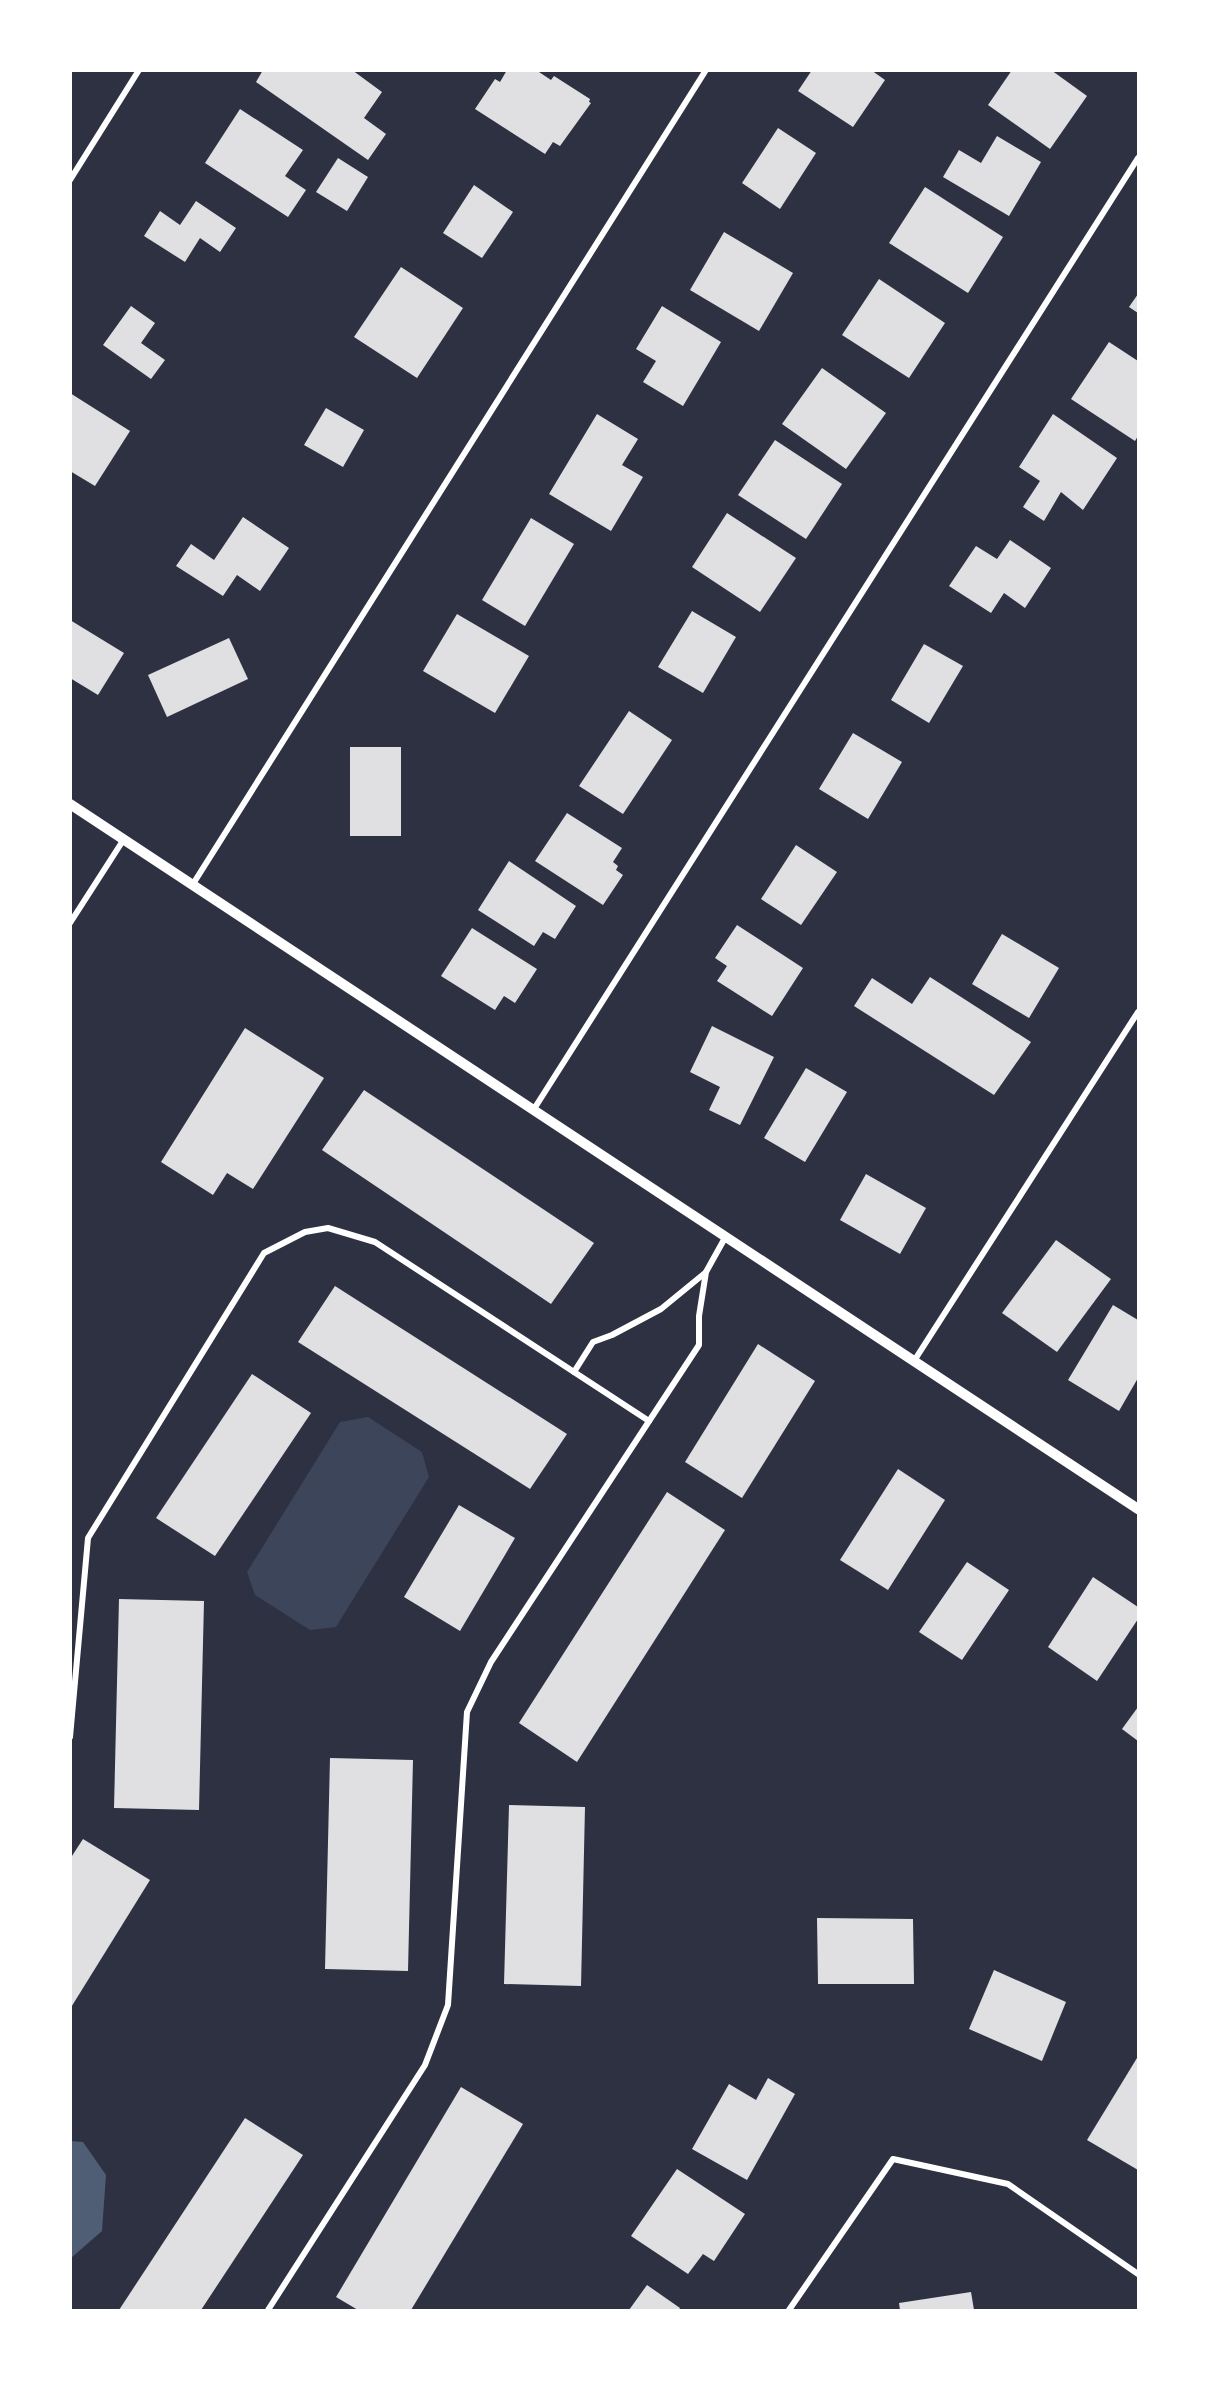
<svg xmlns="http://www.w3.org/2000/svg" width="1209" height="2381" font-family="'Varela Round',sans-serif">
  <style>
    .green { fill: #3c4559 }
    .water { fill: #4f5d75 }
    .building { fill: #e0e0e3 }
    .lines { fill: none; stroke-linecap: round; stroke-linejoin: round }
    .minor { stroke: #fff; stroke-width: 6 }
    .tertiary { stroke: #fff; stroke-width: 10 }
  </style>
  <rect width="100%" height="100%" fill="#2d3142"/>
  <path class="green" d="M368 1417 422 1452 429 1477 336 1627 310 1630 255 1595 247 1572 340 1422Z"/>
  <path class="water" d="M71 2141 83 2142 106 2175 102 2231 71 2258Z"/>
  <g class="building">
    <path d="M263 70H352L382 92 364 118 386 134 368 160 256 82Z"/>
    <path d="M507 70H536L551 80 554 76 590 99 589 102 591 103 560 146 553 142 545 154 475 109 495 79 500 82Z"/>
    <path d="M812 70H871L885 80 853 127 798 91Z"/>
    <path d="M1012 70H1051L1087 96 1050 149 988 105Z"/>
    <path d="M240 109 303 150 285 176 306 190 288 217 205 163Z"/>
    <path d="M778 128 816 153 780 209 742 183Z"/>
    <path d="M997 136 1041 162 1009 216 943 177 959 150 981 163Z"/>
    <path d="M338 158 368 177 347 211 316 192Z"/>
    <path d="M474 185 513 212 482 258 443 233Z"/>
    <path d="M925 187 1003 237 968 293 889 243Z"/>
    <path d="M196 201 236 228 220 252 200 238 185 262 144 236 160 211 180 225Z"/>
    <path d="M724 232 793 273 759 331 690 290Z"/>
    <path d="M401 267 463 308 417 378 354 337Z"/>
    <path d="M879 279 945 323 909 378 842 335Z"/>
    <path d="M1138 294V313L1129 307Z"/>
    <path d="M131 306 155 323 141 343 165 360 151 379 103 345Z"/>
    <path d="M662 306 721 342 683 406 643 382 656 361 636 349Z"/>
    <path d="M1109 342 1138 361V436L1135 441 1071 399Z"/>
    <path d="M822 368 886 413 846 469 782 424Z"/>
    <path d="M70 393 130 431 95 486 70 471Z"/>
    <path d="M326 408 364 430 343 467 304 445Z"/>
    <path d="M597 414 638 439 622 465 643 477 611 531 549 494Z"/>
    <path d="M1053 414 1117 458 1083 510 1061 492 1044 521 1023 507 1040 481 1019 467Z"/>
    <path d="M775 440 842 484 806 539 738 495Z"/>
    <path d="M727 513 796 558 760 612 692 567Z"/>
    <path d="M243 517 289 548 260 591 237 575 223 596 176 566 191 544 214 560Z"/>
    <path d="M531 518 574 544 525 626 482 600Z"/>
    <path d="M1010 540 1051 568 1025 608 1004 593 991 613 949 586 976 546 997 559Z"/>
    <path d="M692 611 736 637 703 693 658 667Z"/>
    <path d="M457 614 529 656 495 713 423 671Z"/>
    <path d="M70 620 124 653 98 695 70 678Z"/>
    <path d="M229 638 248 679 167 717 148 675Z"/>
    <path d="M924 644 963 666 929 723 891 700Z"/>
    <path d="M629 711 672 740 623 814 579 786Z"/>
    <path d="M853 733 902 762 868 819 819 789Z"/>
    <rect x="350" y="747" width="51" height="89"/>
    <path d="M567 813 622 848 613 862 618 866 616 870 623 875 603 905 535 861Z"/>
    <path d="M796 845 837 872 801 925 761 899Z"/>
    <path d="M509 861 576 906 555 939 543 932 534 946 478 910Z"/>
    <path d="M737 925 803 968 772 1016 717 981 727 966 715 958Z"/>
    <path d="M472 928 537 969 515 1003 504 996 495 1010 441 976Z"/>
    <path d="M1002 934 1059 968 1029 1018 972 984Z"/>
    <path d="M930 977 1031 1042 994 1095 854 1006 872 978 912 1004Z"/>
    <path d="M712 1026 774 1057 740 1125 709 1110 720 1087 690 1072Z"/>
    <path d="M245 1028 324 1078 253 1189 227 1173 213 1195 161 1162Z"/>
    <path d="M806 1068 847 1092 805 1162 764 1138Z"/>
    <path d="M364 1090 594 1243 551 1304 322 1150Z"/>
    <path d="M866 1174 926 1208 900 1254 840 1220Z"/>
    <path d="M1056 1240 1111 1279 1057 1352 1002 1313Z"/>
    <path d="M335 1286 567 1434 530 1489 298 1342Z"/>
    <path d="M1113 1305 1138 1320V1378L1119 1411 1068 1380Z"/>
    <path d="M758 1344 815 1381 742 1498 685 1462Z"/>
    <path d="M252 1374 311 1413 215 1556 156 1518Z"/>
    <path d="M898 1469 945 1500 888 1590 840 1560Z"/>
    <path d="M667 1492 725 1530 577 1762 519 1723Z"/>
    <path d="M459 1505 515 1538 460 1631 404 1597Z"/>
    <path d="M967 1562 1009 1590 962 1660 919 1632Z"/>
    <path d="M1093 1577 1138 1607V1619L1097 1681 1048 1647Z"/>
    <path d="M119 1599 204 1601 199 1810 114 1808Z"/>
    <path d="M1138 1707V1741L1122 1729Z"/>
    <path d="M330 1758 413 1760 408 1971 325 1969Z"/>
    <path d="M509 1805 585 1807 581 1986 504 1984Z"/>
    <path d="M83 1839 150 1880 70 2009V1859Z"/>
    <path d="M817 1918 913 1919 914 1984H818Z"/>
    <path d="M994 1970 1066 2002 1042 2061 969 2029Z"/>
    <path d="M1137 2058 1138 2060V2170L1087 2140Z"/>
    <path d="M768 2078 795 2094 747 2180 692 2149 729 2084 756 2100Z"/>
    <path d="M461 2087 523 2124 411 2310H358L336 2297Z"/>
    <path d="M245 2118 303 2155 255 2228 201 2310H119Z"/>
    <path d="M677 2169 745 2214 714 2261 703 2254 688 2274 631 2236Z"/>
    <path d="M647 2285 680 2308 679 2310H629Z"/>
    <path d="M971 2292 974 2310H900L899 2303Z"/>
  </g>
  <g class="lines">
    <g class="minor">
      <path d="M70 180 139 70"/>
      <path d="M193 884 706 70"/>
      <path d="M70 923 124 839"/>
      <path d="M534 1109 1138 158"/>
      <path d="M914 1361 1138 1012"/>
      <path d="M574 1372 593 1342 612 1335 661 1309 705 1273"/>
      <path d="M70 1737 88 1538 264 1253 305 1232 328 1228 375 1242 649 1421"/>
      <path d="M268 2310 425 2065 448 2005 467 1712 491 1662 699 1345V1316L706 1272 726 1236"/>
      <path d="M789 2310 893 2159 1008 2184 1138 2274"/>
    </g>
    <path class="tertiary" d="M70 804 1138 1509"/>
  </g>
  <rect width="1209" height="2381" fill="none" stroke="#ffffff" stroke-width="144"/>
</svg>
